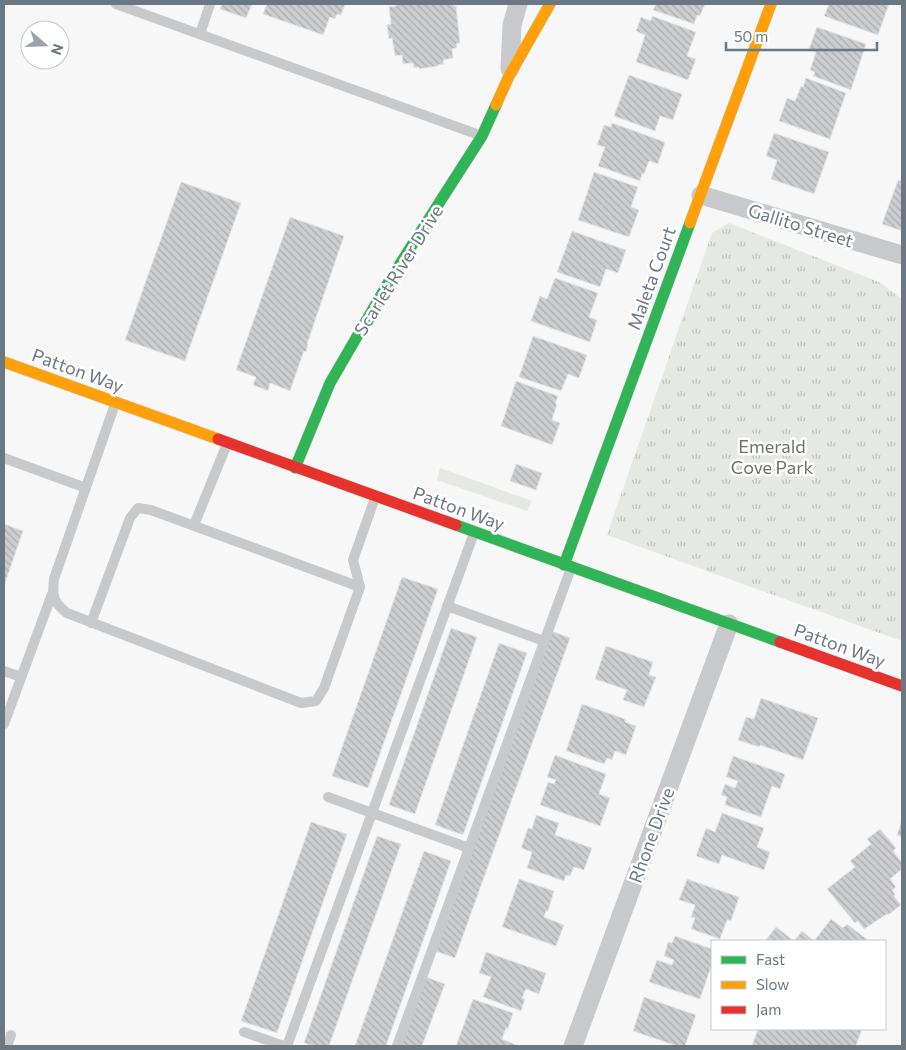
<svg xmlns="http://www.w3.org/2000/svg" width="906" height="1050" font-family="Commissioner,sans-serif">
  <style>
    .green { fill: #e6e8e4 }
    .park { fill: url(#park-tufts) }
    .building { fill: url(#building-back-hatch); stroke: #e6e6e6 }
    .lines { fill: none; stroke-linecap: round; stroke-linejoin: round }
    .fast-casing { stroke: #d3d4d4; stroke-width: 12 }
    .slow-casing { stroke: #d3d4d4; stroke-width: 12 }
    .jam-casing { stroke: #d3d4d4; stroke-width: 12 }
    .lane { stroke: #c8c9ca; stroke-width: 10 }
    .street { stroke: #c8c9ca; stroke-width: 19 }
    .fast { stroke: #30b455; stroke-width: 11 }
    .slow { stroke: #ff9f0a; stroke-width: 11 }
    .jam { stroke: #e5322d; stroke-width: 11 }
    .labels { text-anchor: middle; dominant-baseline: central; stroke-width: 5; stroke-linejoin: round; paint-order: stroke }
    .street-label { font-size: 18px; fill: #6a7883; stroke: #fff }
    .park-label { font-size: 18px; fill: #677664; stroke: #fff }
  </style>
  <defs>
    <pattern id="park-tufts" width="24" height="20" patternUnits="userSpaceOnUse" patternTransform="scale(1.25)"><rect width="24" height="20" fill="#e6e8e4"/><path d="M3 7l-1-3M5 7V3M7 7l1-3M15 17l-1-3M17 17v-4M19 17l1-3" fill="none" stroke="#bec1be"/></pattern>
    <pattern id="building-back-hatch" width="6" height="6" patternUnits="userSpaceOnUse" patternTransform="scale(1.25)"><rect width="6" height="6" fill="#cccecf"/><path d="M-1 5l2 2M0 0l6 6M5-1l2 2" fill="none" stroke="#aaacad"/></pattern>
  </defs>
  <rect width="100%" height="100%" fill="#f7f7f7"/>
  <path class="green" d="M440 468 532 501 527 511 437 480Z"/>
  <path class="park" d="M729 223 879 282 902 299V641L607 535 712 233Z"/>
  <g class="building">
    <path d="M222 4H252L246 18 220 9Z"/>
    <path d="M267 4H345L341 15 337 14 335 19 330 17 323 35 263 14Z"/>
    <path d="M396 4H453L454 6H456L460 43 456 44 457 48 452 49 453 58 443 60 444 64 438 65V66L419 69V67L414 68 413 63 403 64 402 55 395 56 392 38 389 39 387 25 391 24 389 7 396 6Z"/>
    <path d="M656 4H705L700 16 697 15 694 24 653 10Z"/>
    <path d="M829 4H889L878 35 824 16Z"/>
    <path d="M652 16 696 32 687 56 696 59 688 80 636 62 645 35 636 31 641 17 651 21Z"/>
    <path d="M817 27 866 44 851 90 813 76 815 72 810 70 816 52 809 49Z"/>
    <path d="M629 75 682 94 673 120 660 116 655 131 614 116Z"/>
    <path d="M806 78 846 93 830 139 779 121 787 98 795 101 801 86 803 87Z"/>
    <path d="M612 123 665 142 658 164 649 161 644 174H642L640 181 598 166 605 147 597 145 604 125 611 127Z"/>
    <path d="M774 133 829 152 814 194 771 179 777 160 766 156Z"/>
    <path d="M594 172 638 187 631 207 639 210 629 237 578 220Z"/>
    <path d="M898 180 902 181V231L882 224Z"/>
    <path d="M181 182 241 203 185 361 125 340Z"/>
    <path d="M290 217 344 236 307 344H308L306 352 304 351 290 391 270 383 268 391 253 385 256 377 236 370Z"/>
    <path d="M572 231 626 250 618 273 606 269 600 287 557 272Z"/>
    <path d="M555 278 598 293 589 317 597 320 590 342 531 321 540 296 547 299Z"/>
    <path d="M533 336 587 355 579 378 568 374 561 391 519 377Z"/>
    <path d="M516 381 558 396 555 404H557L552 420 560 423 552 445 501 426Z"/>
    <path d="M516 464 542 473 536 490 510 481Z"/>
    <path d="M4 524 23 531 4 586Z"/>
    <path d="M402 577 438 589 368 788 332 776Z"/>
    <path d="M451 628 477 637 415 814 389 805Z"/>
    <path d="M549 630 570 638 455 958 435 951Z"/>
    <path d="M499 643 527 653 463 835 435 825Z"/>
    <path d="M606 646 653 662 649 675 656 677 644 707 623 700 627 690 595 679Z"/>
    <path d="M761 698 818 718 803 760 760 745 759 747 738 740 746 717 754 719Z"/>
    <path d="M582 704 625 719V722L636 726 626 755 615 751 612 760 607 758 604 764 566 751Z"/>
    <path d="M555 755 606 774 599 794 610 798 600 826 540 805 548 782 554 784 556 780 547 777Z"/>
    <path d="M733 756 785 774 780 789 772 786 761 817 725 805 727 797 721 795 725 784 735 788 738 781 726 777Z"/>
    <path d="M722 813 764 828 757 847 770 852 764 870 722 855 719 864 696 856 706 828 715 832Z"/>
    <path d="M536 815 559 823 555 835 592 848 584 870 574 867 570 876 566 875 564 881 527 868 532 852 521 848 528 828 532 829Z"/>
    <path d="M902 820V837L897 835Z"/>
    <path d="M311 822 347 834 277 1033 241 1021Z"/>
    <path d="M880 829 896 848 893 851 902 863V869L890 879 896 887 892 890 895 894 894 896 901 905 888 915 887 914 864 929 858 921 855 923 827 889 855 867 850 861 871 844 867 839Z"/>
    <path d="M377 836 401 844 329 1046H314L304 1043Z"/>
    <path d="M424 851 451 861 386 1046H355Z"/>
    <path d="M519 879 554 891 548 911H546L544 917 564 925 556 946 502 927Z"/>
    <path d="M687 879 739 897 731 921 727 920 720 939 691 929 695 918 691 917 695 905 679 900Z"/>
    <path d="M831 919 843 928 847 924 869 941H765L776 927 794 941 802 931 814 941Z"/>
    <path d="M675 936 712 949V964L700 999 649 982 657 960 672 965 674 960 664 956 668 942 672 943Z"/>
    <path d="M486 952 546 973 539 994 526 989 522 998 525 999 521 1011 483 997 491 977 479 973Z"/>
    <path d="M426 977 445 984 422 1046H401Z"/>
    <path d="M644 997 696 1015 685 1046H677L633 1031Z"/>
    <path d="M473 999 513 1013 508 1029 506 1028 502 1039 519 1046H456Z"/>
    <path d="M758 1029H862L856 1046H752Z"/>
  </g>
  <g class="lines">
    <defs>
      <g id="fast">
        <path d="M295 468 330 383 391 278 482 136 496 105"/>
        <path d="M456 525 780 642"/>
        <path d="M564 565 690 223"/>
      </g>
      <g id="slow">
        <path d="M496 105 509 76 550 4"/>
        <path d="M690 223 771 4"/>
        <path d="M4 362 218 439"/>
      </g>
      <g id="jam">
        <path d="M218 439 456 525"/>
        <path d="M780 642 902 686"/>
      </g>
    </defs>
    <use href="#fast" class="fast-casing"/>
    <use href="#slow" class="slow-casing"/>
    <use href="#jam" class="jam-casing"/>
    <g class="lane">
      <path d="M116 4 482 136"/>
      <path d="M200 34 210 4"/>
      <path d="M115 404 54 579C52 596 53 602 67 613L301 703 316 701 324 688 360 587 353 560 375 498"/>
      <path d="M4 458 86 488"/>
      <path d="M194 525 227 444"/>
      <path d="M447 606 544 641"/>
      <path d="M91 623 130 518 138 508 151 510 360 587"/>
      <path d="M4 671 21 677"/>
      <path d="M4 724 52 594"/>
      <path d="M328 797 469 848"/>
      <path d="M244 1032 284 1046"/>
      <path d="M7 1046 11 1035"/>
      <path d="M287 1046 474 533"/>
      <path d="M397 1046 571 568"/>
    </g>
    <g class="street">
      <path d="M510 69 512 25 518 4"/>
      <path d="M701 195 902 255"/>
      <path d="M573 1046 729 624"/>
    </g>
    <use href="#fast" class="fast"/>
    <use href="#slow" class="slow"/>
    <use href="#jam" class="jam"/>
  </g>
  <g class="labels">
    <g class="street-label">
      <text transform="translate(801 225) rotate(17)">Gallito Street</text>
      <text transform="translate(398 270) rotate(-58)">Scarlet River Drive</text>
      <text transform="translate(651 278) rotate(-70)">Maleta Court</text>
      <text transform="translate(78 370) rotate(20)">Patton Way</text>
      <text transform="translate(459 508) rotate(20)">Patton Way</text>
      <text transform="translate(840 645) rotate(20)">Patton Way</text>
      <text transform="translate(651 835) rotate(-70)">Rhone Drive</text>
    </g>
    <g class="park-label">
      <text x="772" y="446">Emerald<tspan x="772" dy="21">Cove Park</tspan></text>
    </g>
  </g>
  <rect width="906" height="1050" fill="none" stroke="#6a7883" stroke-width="10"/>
  <rect x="711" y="940" width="175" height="90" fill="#ffffff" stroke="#c3c9cd"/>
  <rect x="721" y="956" width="25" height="8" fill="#30b455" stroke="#c3c9cd"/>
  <text x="756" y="965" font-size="15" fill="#6a7883">Fast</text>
  <rect x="721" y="981" width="25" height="8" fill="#ff9f0a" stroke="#c3c9cd"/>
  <text x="756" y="990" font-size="15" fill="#6a7883">Slow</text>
  <rect x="721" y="1006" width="25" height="8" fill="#e5322d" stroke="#c3c9cd"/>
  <text x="756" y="1015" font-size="15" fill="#6a7883">Jam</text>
  <g transform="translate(45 45) rotate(110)"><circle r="24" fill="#ffffff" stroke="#c3c9cd"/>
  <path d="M0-4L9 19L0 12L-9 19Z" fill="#9ba4ac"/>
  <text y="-8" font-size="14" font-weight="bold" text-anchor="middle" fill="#6a7883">N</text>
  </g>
  <path d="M726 42v8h151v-8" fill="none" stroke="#6a7883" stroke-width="2.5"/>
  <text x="734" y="42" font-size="15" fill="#6a7883" stroke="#ffffff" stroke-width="4" paint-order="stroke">50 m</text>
</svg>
